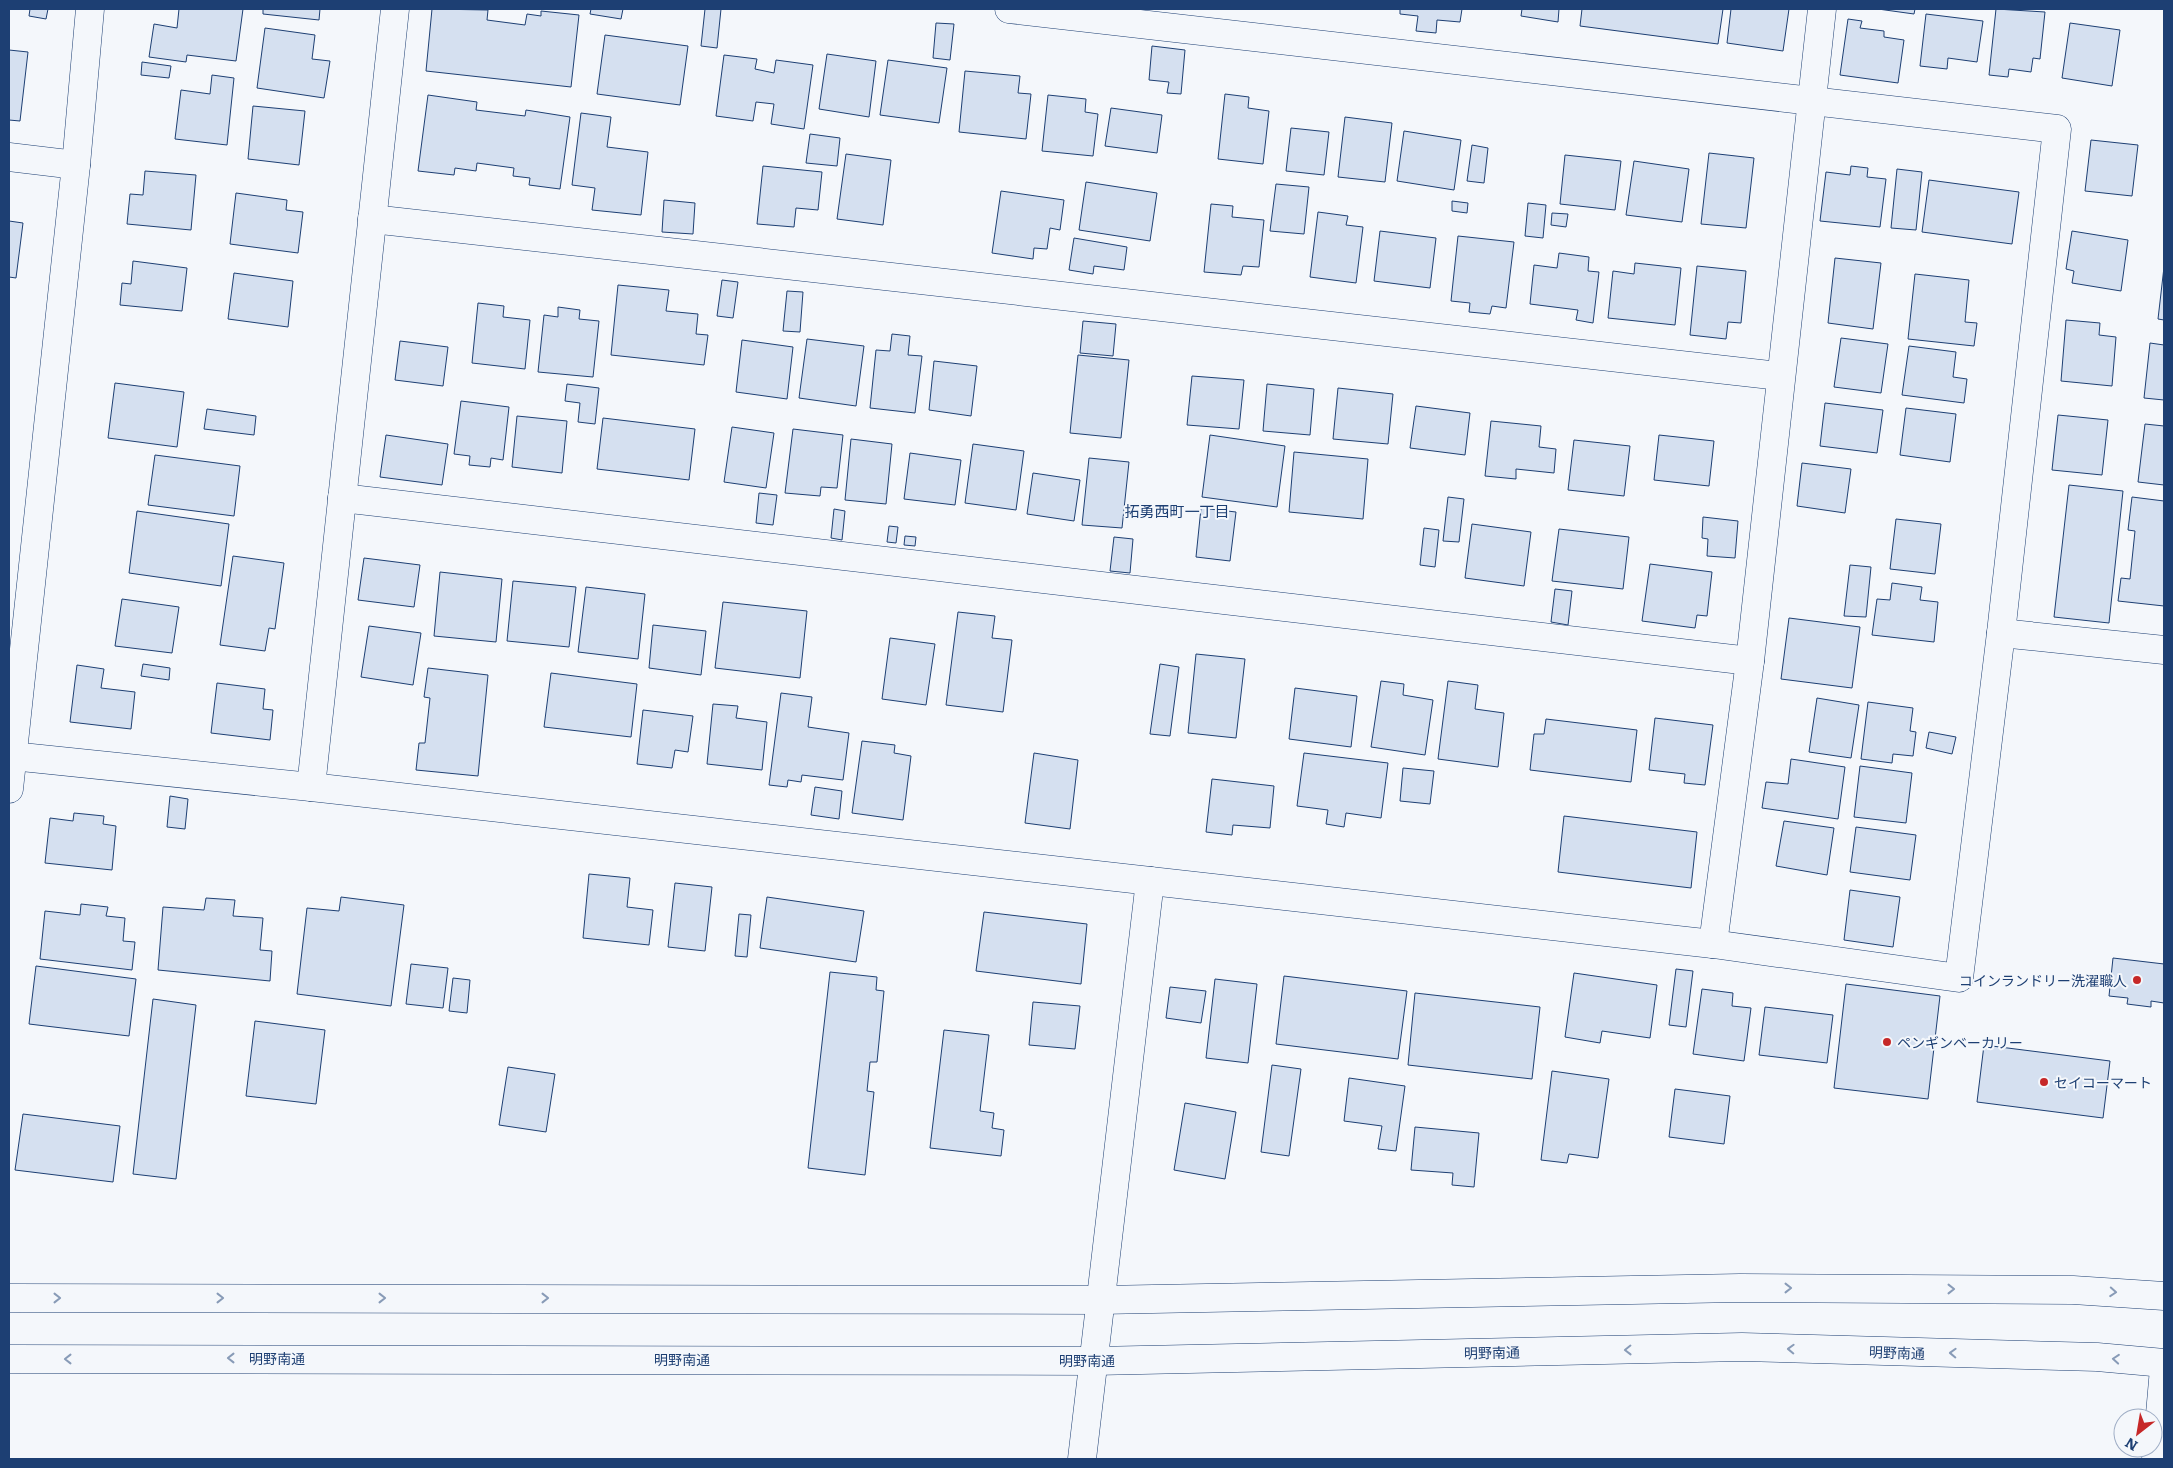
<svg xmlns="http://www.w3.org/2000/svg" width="2173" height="1468" font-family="Literata,'Noto Sans JP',serif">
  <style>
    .building { fill: #d5e0f0; stroke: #1d3f73 }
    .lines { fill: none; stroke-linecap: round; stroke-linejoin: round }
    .minor-casing { stroke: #1d3f73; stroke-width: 29 }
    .minor { stroke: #f4f7fb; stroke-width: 28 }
    .oneway { stroke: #889bb7 }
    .poi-dot { fill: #c62828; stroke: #f4f7fb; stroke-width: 2 }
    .labels { text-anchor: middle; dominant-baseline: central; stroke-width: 4; stroke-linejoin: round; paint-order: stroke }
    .poi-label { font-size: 14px; fill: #1d3f73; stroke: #f4f7fb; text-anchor: start }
    .street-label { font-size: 14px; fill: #1d3f73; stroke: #f4f7fb }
    .neighbourhood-label { font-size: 15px; fill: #1d3f73; stroke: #f4f7fb }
  </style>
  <rect width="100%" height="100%" fill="#f4f7fb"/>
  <g class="building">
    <path d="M30 9H48L46 19 29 16Z"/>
    <path d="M179 9H243L236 61 187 55 186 62 149 57 154 24 177 28Z"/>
    <path d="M263 9H320L319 20 263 14Z"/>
    <path d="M432 9 488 10 487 20 525 25 527 14 541 16V11L579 15 571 87 426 71Z"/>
    <path d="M591 9H623L621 19 590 14Z"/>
    <path d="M705 9H721L717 48 701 46Z"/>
    <path d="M1400 9H1462L1460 22 1437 20 1436 33 1416 31 1418 16 1400 14Z"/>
    <path d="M1522 9H1559L1558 22 1521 16Z"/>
    <path d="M1582 9H1723L1718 44 1580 26Z"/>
    <path d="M1731 9H1789L1783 51 1727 43Z"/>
    <path d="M1878 9H1915L1914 14Z"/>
    <path d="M1996 9 2045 12 2040 59 2033 58 2031 72 2009 69 2008 77 1989 75Z"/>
    <path d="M1926 14 1983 21 1977 62 1948 58 1947 69 1920 66Z"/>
    <path d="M1848 19 1862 21 1860 28 1884 31V37L1904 40 1898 83 1840 75Z"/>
    <path d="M936 23 954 24 950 60 933 58Z"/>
    <path d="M2070 23 2120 30 2112 86 2062 78Z"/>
    <path d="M265 28 315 35 312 59 330 61 324 98 257 88Z"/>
    <path d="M605 35 688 46 680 105 597 94Z"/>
    <path d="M1152 46 1185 50 1181 94 1167 93 1169 82 1149 80Z"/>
    <path d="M9 50 28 52 20 121 9 120Z"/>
    <path d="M827 54 876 61 869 117 819 109Z"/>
    <path d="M724 55 757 59 755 69 774 73 776 60 813 65 804 129 771 124 774 104 756 102 753 121 716 116Z"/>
    <path d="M888 60 947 68 939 123 880 115Z"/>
    <path d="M142 62 171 66 169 78 141 75Z"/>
    <path d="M965 71 1020 76 1018 93 1031 94 1026 139 959 132Z"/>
    <path d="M212 75 234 78 227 145 175 139 181 90 210 94Z"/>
    <path d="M1225 94 1249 97 1248 108 1269 111 1263 164 1218 159Z"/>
    <path d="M428 95 477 102 476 110 525 116 526 110 570 117 560 189 529 185 530 178 513 176 514 168 477 163 476 171 455 168 454 175 418 171Z"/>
    <path d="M1048 95 1086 99 1085 112 1098 114 1093 156 1042 151Z"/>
    <path d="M253 106 305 111 299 165 248 159Z"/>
    <path d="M1111 108 1162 115 1157 153 1105 146Z"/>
    <path d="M581 113 611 117 607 147 648 152 641 215 592 210 595 188 572 185Z"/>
    <path d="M1345 117 1392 123 1385 182 1338 177Z"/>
    <path d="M1291 128 1329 132 1324 175 1286 171Z"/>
    <path d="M1404 131 1461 140 1454 190 1397 181Z"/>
    <path d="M810 134 840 138 837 166 806 163Z"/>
    <path d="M2091 140 2138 145 2132 196 2085 191Z"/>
    <path d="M1472 145 1488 148 1484 183 1467 181Z"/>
    <path d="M1709 153 1754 158 1746 228 1701 224Z"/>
    <path d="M846 154 891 160 883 225 837 219Z"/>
    <path d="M1565 155 1621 161 1615 210 1560 204Z"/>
    <path d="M1634 161 1689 169 1682 222 1626 215Z"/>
    <path d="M763 166 822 172 818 210 796 208 794 227 757 224Z"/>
    <path d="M1851 166 1868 168 1867 177 1886 179 1880 227 1820 221 1826 172 1850 175Z"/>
    <path d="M1897 169 1922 172 1916 230 1891 228Z"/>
    <path d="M145 171 196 175 191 230 127 224 130 194 143 195Z"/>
    <path d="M1929 180 2019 192 2012 244 1922 232Z"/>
    <path d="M1086 182 1157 193 1150 241 1079 230Z"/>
    <path d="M1276 184 1309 187 1304 234 1270 231Z"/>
    <path d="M1001 191 1064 200 1060 230 1050 228 1047 249 1034 248 1033 259 992 253Z"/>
    <path d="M236 193 287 200 286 210 303 212 298 253 230 244Z"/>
    <path d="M664 200 695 203 693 234 662 232Z"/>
    <path d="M1452 201 1468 203 1467 213 1452 211Z"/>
    <path d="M1528 203 1546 205 1543 238 1525 236Z"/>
    <path d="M1211 204 1233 206 1232 217 1264 220 1259 267 1243 266 1241 275 1204 272Z"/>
    <path d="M1318 212 1348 216 1346 225 1363 227 1356 283 1310 277Z"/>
    <path d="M1552 213 1568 214 1566 227 1551 225Z"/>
    <path d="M9 221 23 223 16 278 9 277Z"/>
    <path d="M1380 231 1436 238 1430 288 1374 281Z"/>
    <path d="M2072 231 2128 240 2121 291 2072 283 2074 271 2066 269Z"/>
    <path d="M1458 236 1514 242 1506 308 1492 306 1490 314 1469 312 1470 303 1451 301Z"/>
    <path d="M1074 238 1127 247 1124 270 1094 266 1093 274 1069 270Z"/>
    <path d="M1559 253 1589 257 1588 271 1599 272 1593 323 1576 320 1578 310 1530 304 1534 265 1557 268Z"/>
    <path d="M1835 258 1881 263 1873 329 1828 323Z"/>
    <path d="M133 261 187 268 182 311 120 305 122 283 131 284Z"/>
    <path d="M1635 263 1681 268 1675 325 1608 318 1613 271 1634 274Z"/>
    <path d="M1697 266 1746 271 1741 323 1728 322 1726 339 1690 335Z"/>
    <path d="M2164 267V320L2158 319Z"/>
    <path d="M234 273 293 281 288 327 228 319Z"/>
    <path d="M1915 274 1969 280 1965 322 1977 323 1974 346 1908 339Z"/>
    <path d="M722 280 738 282 733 318 717 316Z"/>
    <path d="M618 285 669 290 666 311 698 314 696 334 708 335 704 365 611 355Z"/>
    <path d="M787 291 803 292 800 332 783 331Z"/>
    <path d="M478 303 504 306 503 317 530 320 525 369 472 363Z"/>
    <path d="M558 307 580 310 579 319 599 321 593 377 538 372 544 315 558 317Z"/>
    <path d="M2066 320 2100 323 2099 335 2116 337 2112 386 2061 381Z"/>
    <path d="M1083 321 1116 324 1113 356 1080 353Z"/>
    <path d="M892 334 910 336 908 355 922 356 915 413 870 408 876 350 890 351Z"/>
    <path d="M1841 338 1888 344 1881 393 1834 387Z"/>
    <path d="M807 339 864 346 856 406 799 398Z"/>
    <path d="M742 340 793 347 787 399 736 392Z"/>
    <path d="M400 341 448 347 443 386 395 380Z"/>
    <path d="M2150 343 2164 345V400L2144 398Z"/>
    <path d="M1909 346 1956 352 1953 377 1967 379 1964 403 1902 395Z"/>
    <path d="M1078 355 1129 360 1121 438 1070 433Z"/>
    <path d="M934 361 977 366 971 416 929 410Z"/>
    <path d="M1192 376 1244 380 1239 429 1187 425Z"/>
    <path d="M115 383 184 392 177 447 108 438Z"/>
    <path d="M567 384 599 388 595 424 578 422 580 403 565 401Z"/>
    <path d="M1267 384 1314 389 1310 435 1263 431Z"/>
    <path d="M1338 388 1393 394 1388 444 1333 439Z"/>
    <path d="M461 401 509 407 503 460 491 458 490 467 469 465 470 456 454 454Z"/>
    <path d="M1825 403 1883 410 1877 453 1820 446Z"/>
    <path d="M1416 406 1470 413 1465 455 1410 448Z"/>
    <path d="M1906 408 1956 414 1950 462 1900 455Z"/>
    <path d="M207 409 256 416 254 435 204 429Z"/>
    <path d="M2058 415 2108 420 2102 475 2052 470Z"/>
    <path d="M517 416 567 421 562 473 512 467Z"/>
    <path d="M603 418 695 429 689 480 597 469Z"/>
    <path d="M1491 421 1541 426 1539 447 1556 449 1554 473 1516 469V479L1485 476Z"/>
    <path d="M2145 424 2164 426V485L2138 482Z"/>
    <path d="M732 427 774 433 766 488 724 482Z"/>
    <path d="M793 429 843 435 837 488 821 487 820 496 785 493Z"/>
    <path d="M386 435 448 444 442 485 380 477Z"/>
    <path d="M1210 435 1285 446 1277 507 1202 497Z"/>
    <path d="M1659 435 1714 441 1709 486 1654 480Z"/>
    <path d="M851 439 892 444 886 504 845 500Z"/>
    <path d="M1574 440 1630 446 1624 496 1568 490Z"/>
    <path d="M973 444 1024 451 1016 510 965 503Z"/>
    <path d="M1294 452 1368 459 1363 519 1289 512Z"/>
    <path d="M910 453 961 460 955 505 904 499Z"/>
    <path d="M155 455 240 466 234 516 148 505Z"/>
    <path d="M1089 458 1129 462 1122 528 1082 525Z"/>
    <path d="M1802 463 1851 469 1845 513 1797 506Z"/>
    <path d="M1033 473 1080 480 1074 521 1027 514Z"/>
    <path d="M2069 485 2123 491 2109 623 2054 617Z"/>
    <path d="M759 493 777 495 773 525 756 523Z"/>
    <path d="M1448 497 1464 499 1459 542 1443 541Z"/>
    <path d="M2132 497 2164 501V606L2118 601 2121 578 2130 579 2135 531 2128 530Z"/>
    <path d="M1201 508 1236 512 1230 561 1196 557Z"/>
    <path d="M834 509 845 511 842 540 831 538Z"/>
    <path d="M137 511 229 524 221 586 129 573Z"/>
    <path d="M1703 517 1738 521 1735 558 1707 556 1708 539 1702 538Z"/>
    <path d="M1896 519 1941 524 1935 574 1890 569Z"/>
    <path d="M1472 524 1531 532 1524 586 1465 578Z"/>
    <path d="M889 526 898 527 896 543 887 542Z"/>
    <path d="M1424 528 1439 530 1435 567 1420 565Z"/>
    <path d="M1559 529 1629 537 1623 589 1552 581Z"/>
    <path d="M905 536 916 537 915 546 904 545Z"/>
    <path d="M1114 537 1133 539 1130 573 1110 571Z"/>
    <path d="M233 556 284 563 275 629 269 628 265 651 220 645Z"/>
    <path d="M364 558 420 565 414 607 358 600Z"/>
    <path d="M1650 564 1712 572 1707 616 1697 615 1695 628 1642 621Z"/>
    <path d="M1850 565 1871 567 1866 617 1844 616Z"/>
    <path d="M440 572 502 579 496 642 434 636Z"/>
    <path d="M513 581 576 587 569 647 507 641Z"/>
    <path d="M1892 583 1922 587 1920 600 1938 602 1934 642 1872 635 1877 599 1890 600Z"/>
    <path d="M586 587 645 594 638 659 578 652Z"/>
    <path d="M1555 589 1572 591 1568 625 1551 622Z"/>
    <path d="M122 599 179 607 172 653 115 646Z"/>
    <path d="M723 602 807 611 800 678 715 668Z"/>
    <path d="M958 612 995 616 992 638 1012 640 1003 712 946 705Z"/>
    <path d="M1789 618 1860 627 1852 688 1781 679Z"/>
    <path d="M653 625 706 631 701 675 649 668Z"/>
    <path d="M369 626 421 633 413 685 361 677Z"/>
    <path d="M890 638 935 644 926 705 882 699Z"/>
    <path d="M1196 654 1245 659 1236 738 1188 733Z"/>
    <path d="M143 664 170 668 169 680 141 676Z"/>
    <path d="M1160 664 1179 667 1170 736 1150 734Z"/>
    <path d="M77 665 104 669 101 688 135 692 131 729 70 722Z"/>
    <path d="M428 668 488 675 478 776 416 770 419 743H425L430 698 424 697Z"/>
    <path d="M551 673 637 684 631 737 544 727Z"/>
    <path d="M1381 681 1404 684 1403 695 1433 700 1425 755 1371 747Z"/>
    <path d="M1448 681 1478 685 1475 709 1504 713 1498 767 1438 759Z"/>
    <path d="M217 683 265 689 263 709 273 710 270 740 211 733Z"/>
    <path d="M1295 688 1357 696 1351 747 1289 739Z"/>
    <path d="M781 693 812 697 808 727 849 733 843 780 802 775 801 782 788 780 787 787 769 785Z"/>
    <path d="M1817 698 1859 705 1851 758 1809 752Z"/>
    <path d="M1868 702 1913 708 1910 731 1916 732 1913 756 1893 754 1892 763 1861 759Z"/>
    <path d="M713 704 738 706 736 718 767 722 762 770 707 764Z"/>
    <path d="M643 710 693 716 688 752 675 750 672 768 637 764Z"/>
    <path d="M1655 718 1713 725 1705 785 1684 783 1685 774 1649 770Z"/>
    <path d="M1546 719 1637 730 1631 782 1530 770 1534 734H1544Z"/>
    <path d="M1929 732 1956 737 1952 754 1926 748Z"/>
    <path d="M862 741 895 745 894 753 911 756 903 820 852 813Z"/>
    <path d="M1034 753 1078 760 1070 829 1025 823Z"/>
    <path d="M1304 753 1388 763 1381 818 1346 813 1344 827 1326 824 1328 810 1297 806Z"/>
    <path d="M1791 759 1845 767 1838 819 1762 808 1766 782 1788 784Z"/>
    <path d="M1860 766 1912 773 1906 823 1854 817Z"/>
    <path d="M1403 768 1434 771 1430 804 1400 801Z"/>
    <path d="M1212 779 1274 786 1270 828 1233 825 1232 835 1206 832Z"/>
    <path d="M815 787 842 791 839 819 811 815Z"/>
    <path d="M170 796 188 799 185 829 167 827Z"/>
    <path d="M74 813 104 816 103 824 116 826 112 870 45 863 50 818 73 821Z"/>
    <path d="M1564 816 1697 832 1691 888 1558 872Z"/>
    <path d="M1784 821 1834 828 1827 875 1776 866Z"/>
    <path d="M1856 827 1916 835 1910 880 1850 872Z"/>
    <path d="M589 874 630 878 627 907 653 910 649 945 583 938Z"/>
    <path d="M675 883 712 887 705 951 668 947Z"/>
    <path d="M1850 890 1900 897 1893 947 1844 940Z"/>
    <path d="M341 897 404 905 391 1006 297 994 307 908 339 911Z"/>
    <path d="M767 897 864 911 856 962 760 948Z"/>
    <path d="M206 898 235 900 233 916 263 918 260 950 272 951 270 981 158 970 163 907 204 910Z"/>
    <path d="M81 904 108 907 106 916 125 918 123 941 135 942 132 970 40 959 45 911 80 915Z"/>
    <path d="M984 912 1087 924 1081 984 976 971Z"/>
    <path d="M739 914 751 915 747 957 735 956Z"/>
    <path d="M2113 958 2164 964V1003L2151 1001V1007L2127 1004 2128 998 2109 996Z"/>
    <path d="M411 964 448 968 443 1008 406 1004Z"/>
    <path d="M36 966 136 979 129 1036 29 1024Z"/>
    <path d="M1676 969 1693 971 1686 1027 1669 1025Z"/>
    <path d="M830 972 877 977 876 990 884 991 877 1062H870L867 1091 874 1092 865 1175 808 1168Z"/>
    <path d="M1574 973 1657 985 1650 1038 1602 1031 1600 1043 1565 1037Z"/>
    <path d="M1284 976 1407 991 1398 1059 1276 1044Z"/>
    <path d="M453 978 470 980 467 1013 449 1011Z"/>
    <path d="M1215 979 1257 984 1248 1063 1206 1058Z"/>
    <path d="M1846 984 1940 996 1928 1099 1834 1088Z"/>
    <path d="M1170 987 1206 991 1201 1023 1166 1018Z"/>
    <path d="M1702 989 1733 993 1732 1006 1751 1008 1744 1061 1693 1054Z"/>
    <path d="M1415 993 1540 1007 1532 1079 1408 1065Z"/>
    <path d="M153 999 196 1005 176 1179 133 1174Z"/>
    <path d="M1033 1002 1080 1006 1075 1049 1029 1045Z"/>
    <path d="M1765 1007 1833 1015 1827 1063 1759 1055Z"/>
    <path d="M255 1021 325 1030 316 1104 246 1096Z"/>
    <path d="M944 1030 989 1035 980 1111 994 1113 992 1128 1004 1130 1001 1156 930 1148Z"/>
    <path d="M1984 1045 2110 1061 2103 1118 1977 1102Z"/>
    <path d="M1272 1065 1301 1069 1289 1156 1261 1152Z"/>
    <path d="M508 1067 555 1074 546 1132 499 1125Z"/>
    <path d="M1552 1071 1609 1079 1598 1158 1569 1154 1567 1163 1541 1160Z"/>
    <path d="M1349 1078 1405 1086 1396 1151 1378 1149 1382 1126 1344 1121Z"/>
    <path d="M1675 1089 1730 1096 1724 1144 1669 1137Z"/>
    <path d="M1185 1103 1236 1112 1225 1179 1174 1170Z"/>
    <path d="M23 1114 120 1126 113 1182 15 1170Z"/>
    <path d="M1415 1127 1479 1133 1474 1187 1452 1185 1453 1173 1411 1170Z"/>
  </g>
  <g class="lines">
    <defs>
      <g id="minor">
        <path d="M9 157 76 165"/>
        <path d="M372 219 1780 376"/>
        <path d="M342 498 1750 661"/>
        <path d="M2001 633 2164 650"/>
        <path d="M12 756 311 787 1713 944 1959 978 2001 633 2057 129 1009 9"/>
        <path d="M311 787 395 9"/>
        <path d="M9 789 76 165 90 9"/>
        <path d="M1713 944 1750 661 1822 9"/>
        <path d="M9 1298 1100 1300 1740 1288 2073 1290 2164 1296"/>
        <path d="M9 1359 1094 1361 1742 1347 2097 1357 2164 1363"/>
        <path d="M1082 1459 1150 881"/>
        <path d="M2156 1459 2164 1369"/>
      </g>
    </defs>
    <use href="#minor" class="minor-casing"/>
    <use href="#minor" class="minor"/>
  </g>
  <defs><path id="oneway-chevron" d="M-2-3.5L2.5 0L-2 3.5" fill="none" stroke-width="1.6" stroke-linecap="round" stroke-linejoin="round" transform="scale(1.25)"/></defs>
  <g class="oneway">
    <use href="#oneway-chevron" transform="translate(1788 1288)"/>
    <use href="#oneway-chevron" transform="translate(1951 1289)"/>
    <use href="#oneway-chevron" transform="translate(2113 1292) rotate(4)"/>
    <use href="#oneway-chevron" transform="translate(57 1298)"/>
    <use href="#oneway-chevron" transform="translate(220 1298)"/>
    <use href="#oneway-chevron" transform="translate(382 1298)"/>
    <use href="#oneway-chevron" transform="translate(545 1298)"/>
    <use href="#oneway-chevron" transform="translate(1791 1349) rotate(-178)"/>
    <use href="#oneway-chevron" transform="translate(1628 1350) rotate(179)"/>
    <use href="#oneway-chevron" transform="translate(1953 1353) rotate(-178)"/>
    <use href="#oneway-chevron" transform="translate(231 1358) rotate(180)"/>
    <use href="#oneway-chevron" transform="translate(68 1359) rotate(180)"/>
    <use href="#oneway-chevron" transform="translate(2116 1359) rotate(-175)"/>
  </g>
  <g class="poi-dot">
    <circle cx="2137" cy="980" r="5"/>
    <circle cx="1887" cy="1042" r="5"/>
    <circle cx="2044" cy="1082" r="5"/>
  </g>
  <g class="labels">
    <g class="poi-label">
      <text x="2127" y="980" text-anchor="end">コインランドリー洗濯職人</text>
      <text x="1897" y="1042">ペンギンベーカリー</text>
      <text x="2054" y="1082">セイコーマート</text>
    </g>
    <g class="street-label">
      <text transform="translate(1492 1352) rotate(-1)">明野南通</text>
      <text transform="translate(1897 1352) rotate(2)">明野南通</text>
      <text x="277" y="1358">明野南通</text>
      <text x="682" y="1359">明野南通</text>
      <text x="1087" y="1360">明野南通</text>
    </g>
    <g class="neighbourhood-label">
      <text x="1177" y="510">拓勇西町一丁目</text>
    </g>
  </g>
  <rect width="2173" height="1468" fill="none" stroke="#1d3f73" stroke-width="20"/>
  <g transform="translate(2138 1433) rotate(211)"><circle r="24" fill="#f4f7fb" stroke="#9eadc5"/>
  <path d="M0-4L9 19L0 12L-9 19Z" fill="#c62828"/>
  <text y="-8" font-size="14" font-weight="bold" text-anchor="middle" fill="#1d3f73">N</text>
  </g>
</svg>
